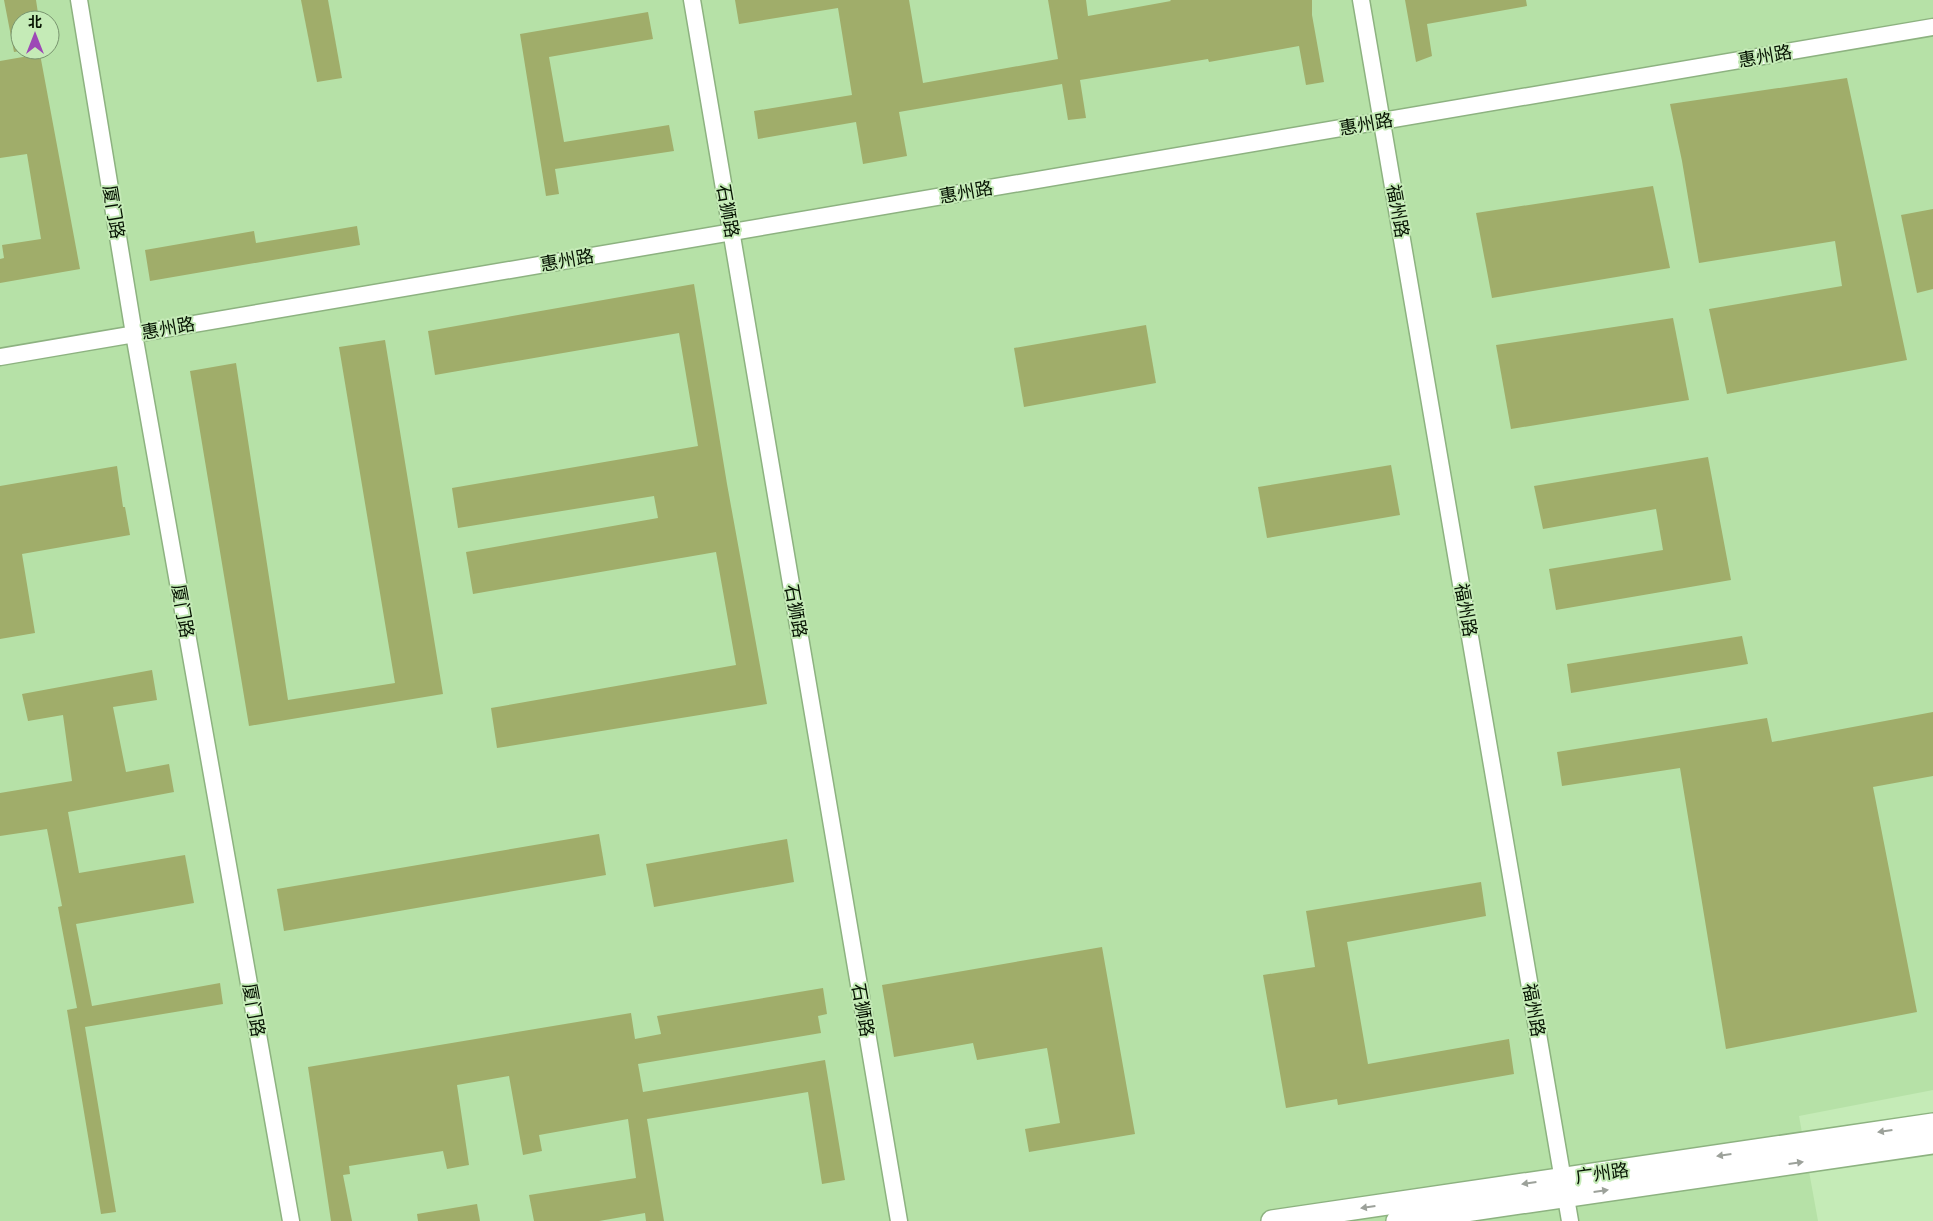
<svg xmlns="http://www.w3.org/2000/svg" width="1933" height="1221" font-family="'PT Sans Narrow','Noto Sans SC',sans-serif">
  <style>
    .built { fill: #b6e1a7; fill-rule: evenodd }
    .building { fill: #a0ad6a }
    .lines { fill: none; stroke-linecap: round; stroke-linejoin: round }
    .minor-casing { stroke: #8db280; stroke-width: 19 }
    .major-casing { stroke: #8db280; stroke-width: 24 }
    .minor { stroke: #fff; stroke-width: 16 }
    .major { stroke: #fff; stroke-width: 21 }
    .oneway { fill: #9ca19a }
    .labels { text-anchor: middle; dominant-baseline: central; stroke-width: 4; stroke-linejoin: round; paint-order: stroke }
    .street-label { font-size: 18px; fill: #071403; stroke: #c5ebb7 }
  </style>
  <rect width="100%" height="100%" fill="#c5ebb7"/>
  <path class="built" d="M0 0H1933V1090L1799 1116 1818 1221H0ZM20 20H50V50H20Z"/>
  <g class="building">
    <path d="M4 0H36L39 20H20V51L14 52Z"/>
    <path d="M301 0H328L342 78 317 82Z"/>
    <path d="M735 0H909L923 83 1058 59 1048 0H1086L1088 16 1171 1 1170 0H1312V15L1324 82 1306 85 1299 46 1209 62 1208 59 1080 80 1086 118 1068 120 1062 84 899 112 907 156 863 164 856 122 758 139 754 111 852 95 838 8 739 24Z"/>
    <path d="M1405 0H1526L1527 6 1427 24 1432 56 1416 62Z"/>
    <path d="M648 12 653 39 549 57 564 142 669 125 674 151 555 169 559 194 546 196 520 34Z"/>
    <path d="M40 54 80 269 0 283V259L4 258 2 245 41 239 27 154 0 158V61Z"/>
    <path d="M1847 78 1907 360 1727 394 1709 309 1842 286 1835 241 1699 263 1682 161 1670 104Z"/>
    <path d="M1653 186 1670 268 1492 298 1476 213Z"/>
    <path d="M1933 209V289L1917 293 1901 215Z"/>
    <path d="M357 226 360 245 150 281 145 250 254 231 256 243Z"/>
    <path d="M694 284 727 484 767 704 497 748 491 708 736 665 716 552 473 594 466 552 658 518 654 496 458 528 452 488 698 446 679 333 435 375 428 331Z"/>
    <path d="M1673 318 1689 400 1511 429 1496 345Z"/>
    <path d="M1146 325 1156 383 1024 407 1014 348Z"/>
    <path d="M385 340 443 694 249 726 190 371 236 363 288 700 395 683 339 347Z"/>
    <path d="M1708 457 1731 580 1556 610 1549 569 1663 550 1656 509 1543 529 1534 486Z"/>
    <path d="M1391 465 1400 515 1267 538 1258 487Z"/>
    <path d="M117 466 123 507H125L130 535 22 554 35 633 0 639V486Z"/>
    <path d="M1742 636 1748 664 1571 693 1567 664Z"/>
    <path d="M152 670 157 700 113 707 126 772 169 764 174 792 68 812 79 873 185 855 194 903 76 924 92 1006 220 983 223 1004 85 1027 116 1212 101 1214 67 1010 77 1008 58 907 62 906 47 829 0 836V793L72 781 63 715 28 721 22 694Z"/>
    <path d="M1933 712V776L1873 787 1917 1012 1726 1049 1680 768 1562 786 1557 752 1767 718 1772 742Z"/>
    <path d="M599 834 606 875 284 931 277 889Z"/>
    <path d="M787 839 794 882 654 907 646 864Z"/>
    <path d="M1481 882 1486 916 1347 942 1368 1064 1509 1039 1514 1074 1338 1105 1337 1099 1286 1108 1263 975 1315 967 1306 911Z"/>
    <path d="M1102 947 1135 1134 1029 1152 1025 1129 1060 1123 1047 1048 977 1060 973 1043 894 1057 882 985Z"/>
    <path d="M823 988 827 1014 818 1016 821 1033 638 1064 643 1092 825 1060 845 1180 822 1184 808 1092 647 1119 664 1221H646L645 1213 599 1221H534L529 1195 636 1178 628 1119 539 1135 542 1151 523 1155 509 1076 457 1085 469 1165 447 1169 443 1151 349 1166 350 1174 343 1175 352 1221H331L308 1067 631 1013 635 1039 661 1034 657 1016Z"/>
    <path d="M477 1204 480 1221H418L417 1214Z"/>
  </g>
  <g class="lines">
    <defs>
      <g id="minor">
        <path d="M79 0 134 334 291 1221"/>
        <path d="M692 0 899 1221"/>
        <path d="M1361 0 1570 1221"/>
        <path d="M0 357 1933 27"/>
      </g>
      <g id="major">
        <path d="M1272 1221 1933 1124"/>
        <path d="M1397 1221 1933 1143"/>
      </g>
    </defs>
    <use href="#minor" class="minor-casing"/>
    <use href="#major" class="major-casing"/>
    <use href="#minor" class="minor"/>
    <use href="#major" class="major"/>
  </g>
  <defs><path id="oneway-solid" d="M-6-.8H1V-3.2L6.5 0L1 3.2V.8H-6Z" transform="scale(1.25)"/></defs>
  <g class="oneway">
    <use href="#oneway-solid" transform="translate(1885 1131) rotate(172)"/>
    <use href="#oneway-solid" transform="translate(1724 1155) rotate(172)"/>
    <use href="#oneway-solid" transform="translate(1796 1163) rotate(-8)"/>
    <use href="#oneway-solid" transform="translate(1529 1183) rotate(172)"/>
    <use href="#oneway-solid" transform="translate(1601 1191) rotate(-8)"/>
    <use href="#oneway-solid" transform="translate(1368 1207) rotate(172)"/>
  </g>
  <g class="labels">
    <g class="street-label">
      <text transform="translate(1765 56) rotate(-10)">惠州路</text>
      <text transform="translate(1366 124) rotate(-10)">惠州路</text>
      <text transform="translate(966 192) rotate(-10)">惠州路</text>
      <text transform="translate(728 211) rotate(80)">石狮路</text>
      <text transform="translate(1398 211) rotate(80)">福州路</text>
      <text transform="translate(114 212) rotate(81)">厦门路</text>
      <text transform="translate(567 260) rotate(-10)">惠州路</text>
      <text transform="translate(168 328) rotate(-10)">惠州路</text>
      <text transform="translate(1466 610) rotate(80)">福州路</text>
      <text transform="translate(183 611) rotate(80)">厦门路</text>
      <text transform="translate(796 611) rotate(80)">石狮路</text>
      <text transform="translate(254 1010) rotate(80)">厦门路</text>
      <text transform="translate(863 1010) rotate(80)">石狮路</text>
      <text transform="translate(1534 1010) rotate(80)">福州路</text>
      <text transform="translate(1602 1173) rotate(-8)">广州路</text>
    </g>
  </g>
  <g transform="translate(35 35)"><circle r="24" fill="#c5ebb7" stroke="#79956f"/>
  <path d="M0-4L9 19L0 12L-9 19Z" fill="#9d48b6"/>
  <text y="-8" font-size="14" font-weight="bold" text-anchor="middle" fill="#071403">北</text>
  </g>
</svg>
